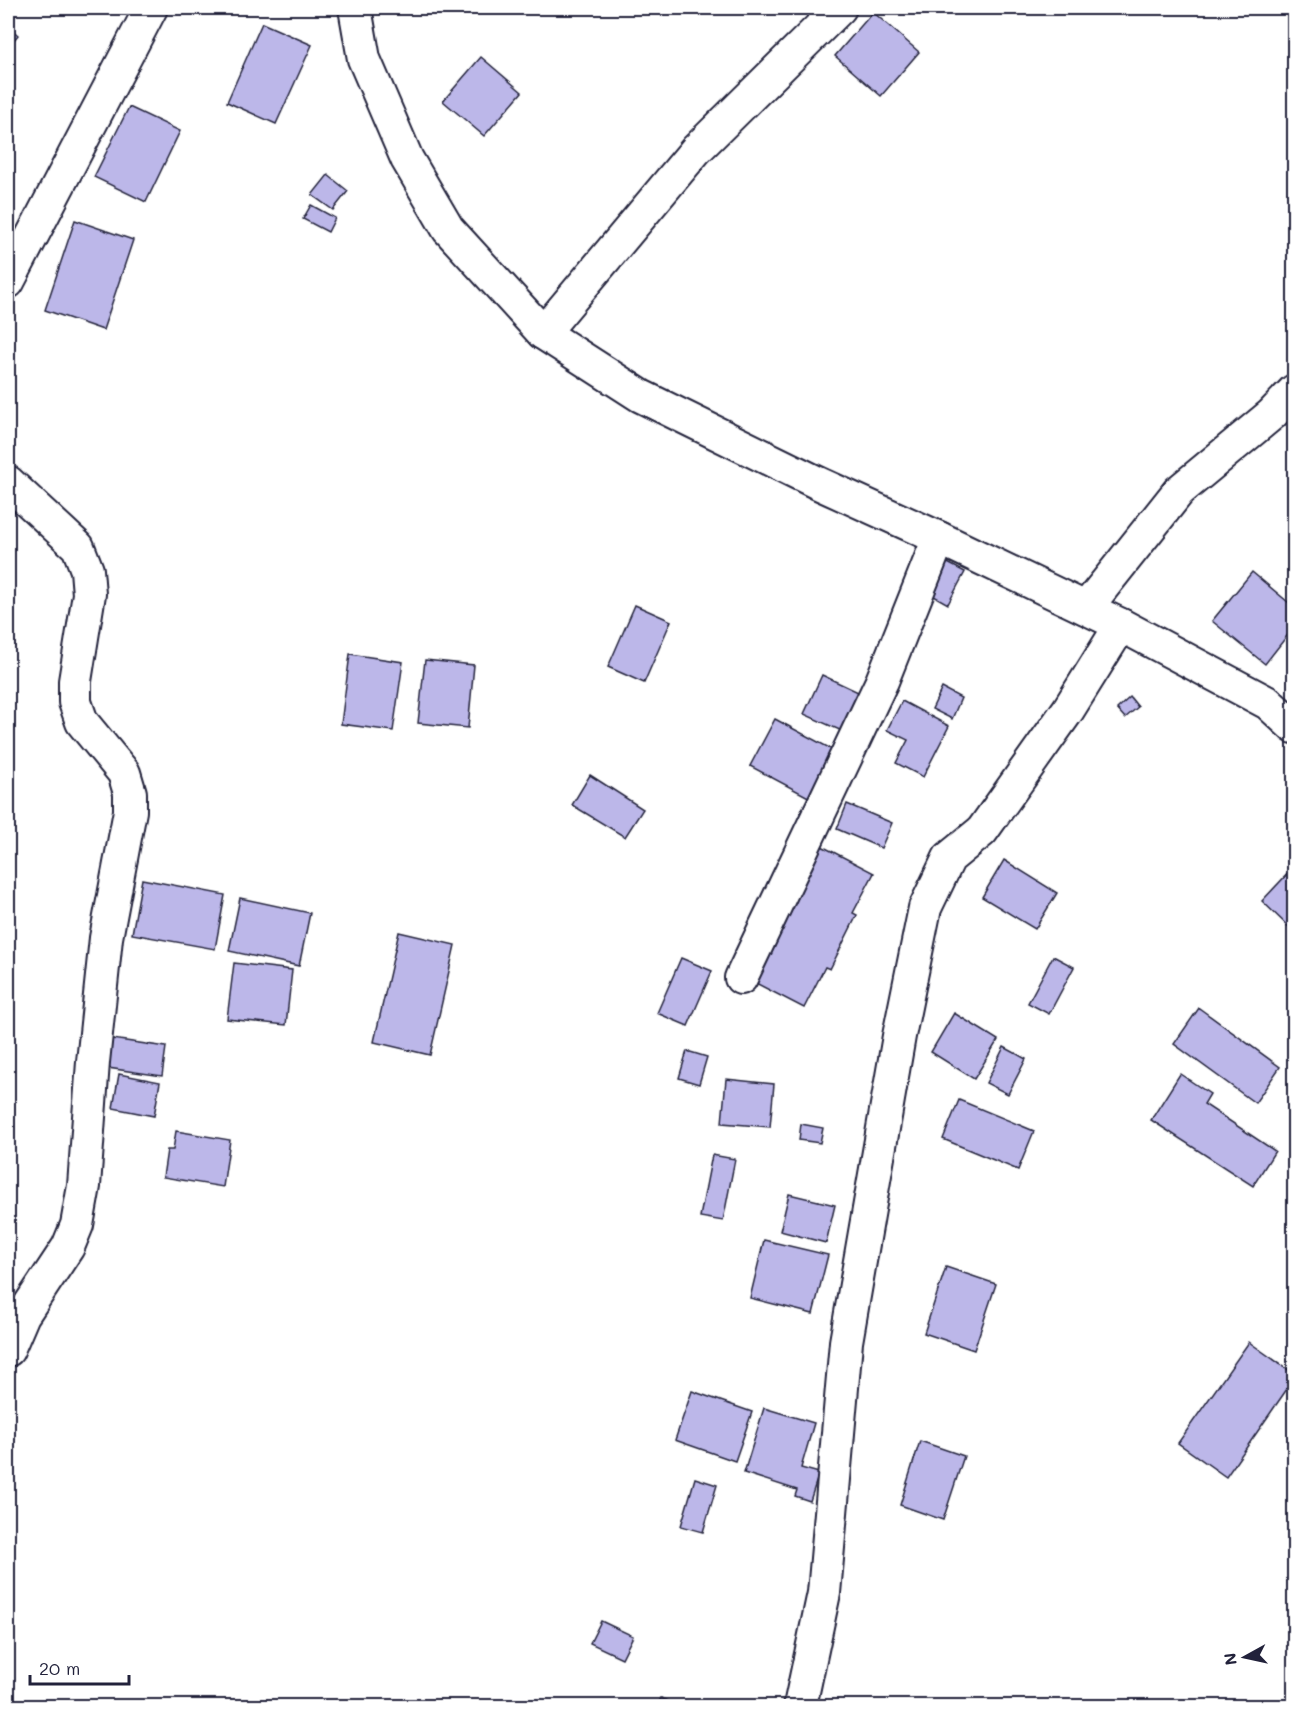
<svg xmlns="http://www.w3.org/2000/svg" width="1302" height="1714" font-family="Mali,sans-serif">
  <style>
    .building { fill: #bcb7e9; stroke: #22223b; stroke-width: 1.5 }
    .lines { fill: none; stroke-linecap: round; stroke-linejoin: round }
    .minor-casing { stroke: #22223b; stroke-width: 36 }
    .minor { stroke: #fff; stroke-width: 32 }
  </style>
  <rect width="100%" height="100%" fill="#fff"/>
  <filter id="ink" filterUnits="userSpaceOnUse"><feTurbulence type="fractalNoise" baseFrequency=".0167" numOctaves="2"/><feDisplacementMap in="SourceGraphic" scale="12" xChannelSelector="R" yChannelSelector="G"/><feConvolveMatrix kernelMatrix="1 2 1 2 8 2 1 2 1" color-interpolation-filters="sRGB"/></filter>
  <g filter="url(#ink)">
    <g class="building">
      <path d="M873 12 919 52 881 96 835 56Z"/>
      <path d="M262 23 312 45 276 124 227 102Z"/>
      <path d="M8 26 18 35 8 47Z"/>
      <path d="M481 57 522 92 484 136 443 101Z"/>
      <path d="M129 107 180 131 146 202 94 177Z"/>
      <path d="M328 175 348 191 333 210 312 195Z"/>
      <path d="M311 205 335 218 328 232 303 219Z"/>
      <path d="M75 220 133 240 103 330 45 310Z"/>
      <path d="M942 560 965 572 948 604 925 591Z"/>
      <path d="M1252 572 1294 607V627L1265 664 1212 621Z"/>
      <path d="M635 605 671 621 644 683 608 667Z"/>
      <path d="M350 654 403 662 393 731 341 724Z"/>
      <path d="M425 660 474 665 468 728 418 723Z"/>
      <path d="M822 675 871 698 853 736 804 714Z"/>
      <path d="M942 688 961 698 952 719 932 709Z"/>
      <path d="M1130 697 1138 707 1125 718 1117 709Z"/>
      <path d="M902 701 949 726 923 777 896 763 908 740 887 730Z"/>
      <path d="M775 719 839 753 814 800 750 766Z"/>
      <path d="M590 775 643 809 625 837 572 805Z"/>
      <path d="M847 804 892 823 881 848 837 829Z"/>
      <path d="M814 842 874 873 853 913 857 915 830 969 825 967 804 1008 746 978Z"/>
      <path d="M1004 860 1057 893 1035 929 982 897Z"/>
      <path d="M1294 867V932L1262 901Z"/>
      <path d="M142 879 225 895 215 949 132 934Z"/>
      <path d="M240 898 310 913 299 966 229 951Z"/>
      <path d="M399 932 455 945 430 1055 374 1042Z"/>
      <path d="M1053 956 1074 967 1049 1014 1028 1003Z"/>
      <path d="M681 958 712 971 688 1026 657 1013Z"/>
      <path d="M234 963 292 970 286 1025 227 1019Z"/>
      <path d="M1199 1008 1280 1067 1255 1103 1174 1044Z"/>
      <path d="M954 1013 998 1040 974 1079 931 1052Z"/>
      <path d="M112 1039 166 1047 162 1076 108 1068Z"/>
      <path d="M1004 1047 1026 1059 1008 1094 986 1083Z"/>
      <path d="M687 1051 707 1057 699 1084 679 1078Z"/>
      <path d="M119 1074 160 1082 154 1116 113 1108Z"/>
      <path d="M1180 1074 1210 1094 1204 1104 1275 1151 1253 1186 1151 1120Z"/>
      <path d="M726 1079 774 1084 770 1127 722 1123Z"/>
      <path d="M959 1100 1034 1131 1018 1170 943 1139Z"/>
      <path d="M801 1124 823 1128 820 1143 799 1140Z"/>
      <path d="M176 1131 230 1140 223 1187 163 1177 167 1150H173Z"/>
      <path d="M712 1155 735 1159 723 1221 700 1217Z"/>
      <path d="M789 1194 835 1205 826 1243 780 1231Z"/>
      <path d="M764 1240 828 1255 813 1314 750 1298Z"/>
      <path d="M946 1267 996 1284 974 1350 924 1333Z"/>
      <path d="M1249 1342 1294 1374V1379L1226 1477 1178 1443Z"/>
      <path d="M692 1391 752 1412 735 1461 675 1440Z"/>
      <path d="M764 1408 814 1423 801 1468 819 1473 810 1501 795 1496 797 1490 744 1473Z"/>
      <path d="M920 1441 964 1456 943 1520 900 1505Z"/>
      <path d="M695 1478 717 1485 703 1532 681 1526Z"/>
      <path d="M601 1621 633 1636 622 1658 590 1643Z"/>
      <path d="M661 1698 678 1706H657Z"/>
    </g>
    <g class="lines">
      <defs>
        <g id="minor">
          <path d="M355 8 364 59 407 159 448 229 543 333 641 396 818 483 939 538 1121 625 1268 703 1294 727"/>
          <path d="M8 282 151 8"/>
          <path d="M543 333 696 150 840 8"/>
          <path d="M8 482 78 547 87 570 89 594 75 681V702L82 722 124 773 130 793V811L106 938 93 1062 84 1186 77 1225 68 1247 23 1315 8 1350"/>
          <path d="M1086 608 1179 491 1272 414 1294 391"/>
          <path d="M741 978 882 681 939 538"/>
          <path d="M800 1706 824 1593 846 1342 899 1036 925 908 949 858 982 831 1068 710 1121 625"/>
        </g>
      </defs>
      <use href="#minor" class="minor-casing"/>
      <use href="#minor" class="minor"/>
    </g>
  </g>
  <rect width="1302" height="1714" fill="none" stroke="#fff" stroke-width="30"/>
  <rect x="15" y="15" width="1272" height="1684" fill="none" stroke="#22223b" stroke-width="2" filter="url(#ink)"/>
  <g transform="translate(1245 1657) rotate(262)" stroke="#ffffff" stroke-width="4.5" paint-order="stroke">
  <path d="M0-4.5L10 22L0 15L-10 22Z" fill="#22223b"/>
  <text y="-9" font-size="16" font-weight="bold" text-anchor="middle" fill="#22223b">N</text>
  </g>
  <path d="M30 1675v9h99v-9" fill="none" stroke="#22223b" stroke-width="3"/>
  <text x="39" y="1675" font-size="18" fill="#22223b" stroke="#ffffff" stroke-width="4.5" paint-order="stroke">20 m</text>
</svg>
